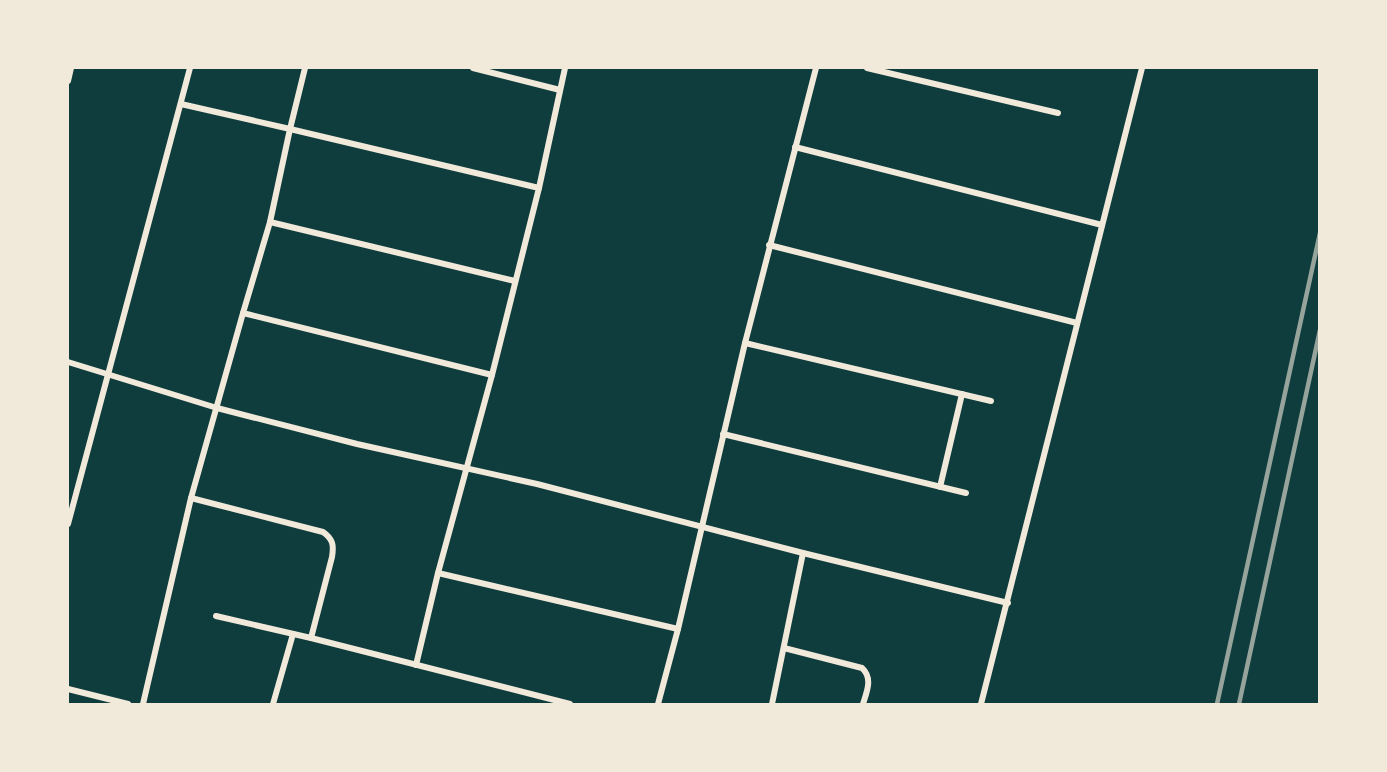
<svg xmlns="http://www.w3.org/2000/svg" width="1387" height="772" font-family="'Titillium Web',sans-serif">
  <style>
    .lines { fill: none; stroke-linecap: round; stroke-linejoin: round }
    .minor { stroke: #f1e9da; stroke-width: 6 }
    .rail { stroke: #97a49c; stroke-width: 4.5 }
  </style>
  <rect width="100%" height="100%" fill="#0f3d3e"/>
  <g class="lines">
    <g class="minor">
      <path d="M473 68 560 90"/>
      <path d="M867 68 1058 113"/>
      <path d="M68 81 71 68"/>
      <path d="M181 104 290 129 270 222 243 313 492 375 539 188 290 129 305 68"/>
      <path d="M795 147 1102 225"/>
      <path d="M539 188 565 68"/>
      <path d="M270 222 515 281"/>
      <path d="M769 245 1077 323"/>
      <path d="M745 343 991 401"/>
      <path d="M68 362 217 408 357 444 537 484 803 553 1008 603"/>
      <path d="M723 434 966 493"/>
      <path d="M940 487 962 394"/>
      <path d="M191 498 323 532C333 539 334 545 332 557L311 638"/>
      <path d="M68 524 190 68"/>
      <path d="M438 573 678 629"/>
      <path d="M216 616 311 638 570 704"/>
      <path d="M784 648 862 668C873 678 867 691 863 704"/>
      <path d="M416 665 438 573 492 375"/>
      <path d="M68 689 128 704"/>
      <path d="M143 704 191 498 243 313"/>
      <path d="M273 704 293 634"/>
      <path d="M658 704 678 629 745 343 816 68"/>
      <path d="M772 704 803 553"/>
      <path d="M981 704 1142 68"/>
    </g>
    <g class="rail">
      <path d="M1217 704 1320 233"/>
      <path d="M1239 704 1320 330"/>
    </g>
  </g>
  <rect width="1387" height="772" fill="none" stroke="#f1e9da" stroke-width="138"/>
</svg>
